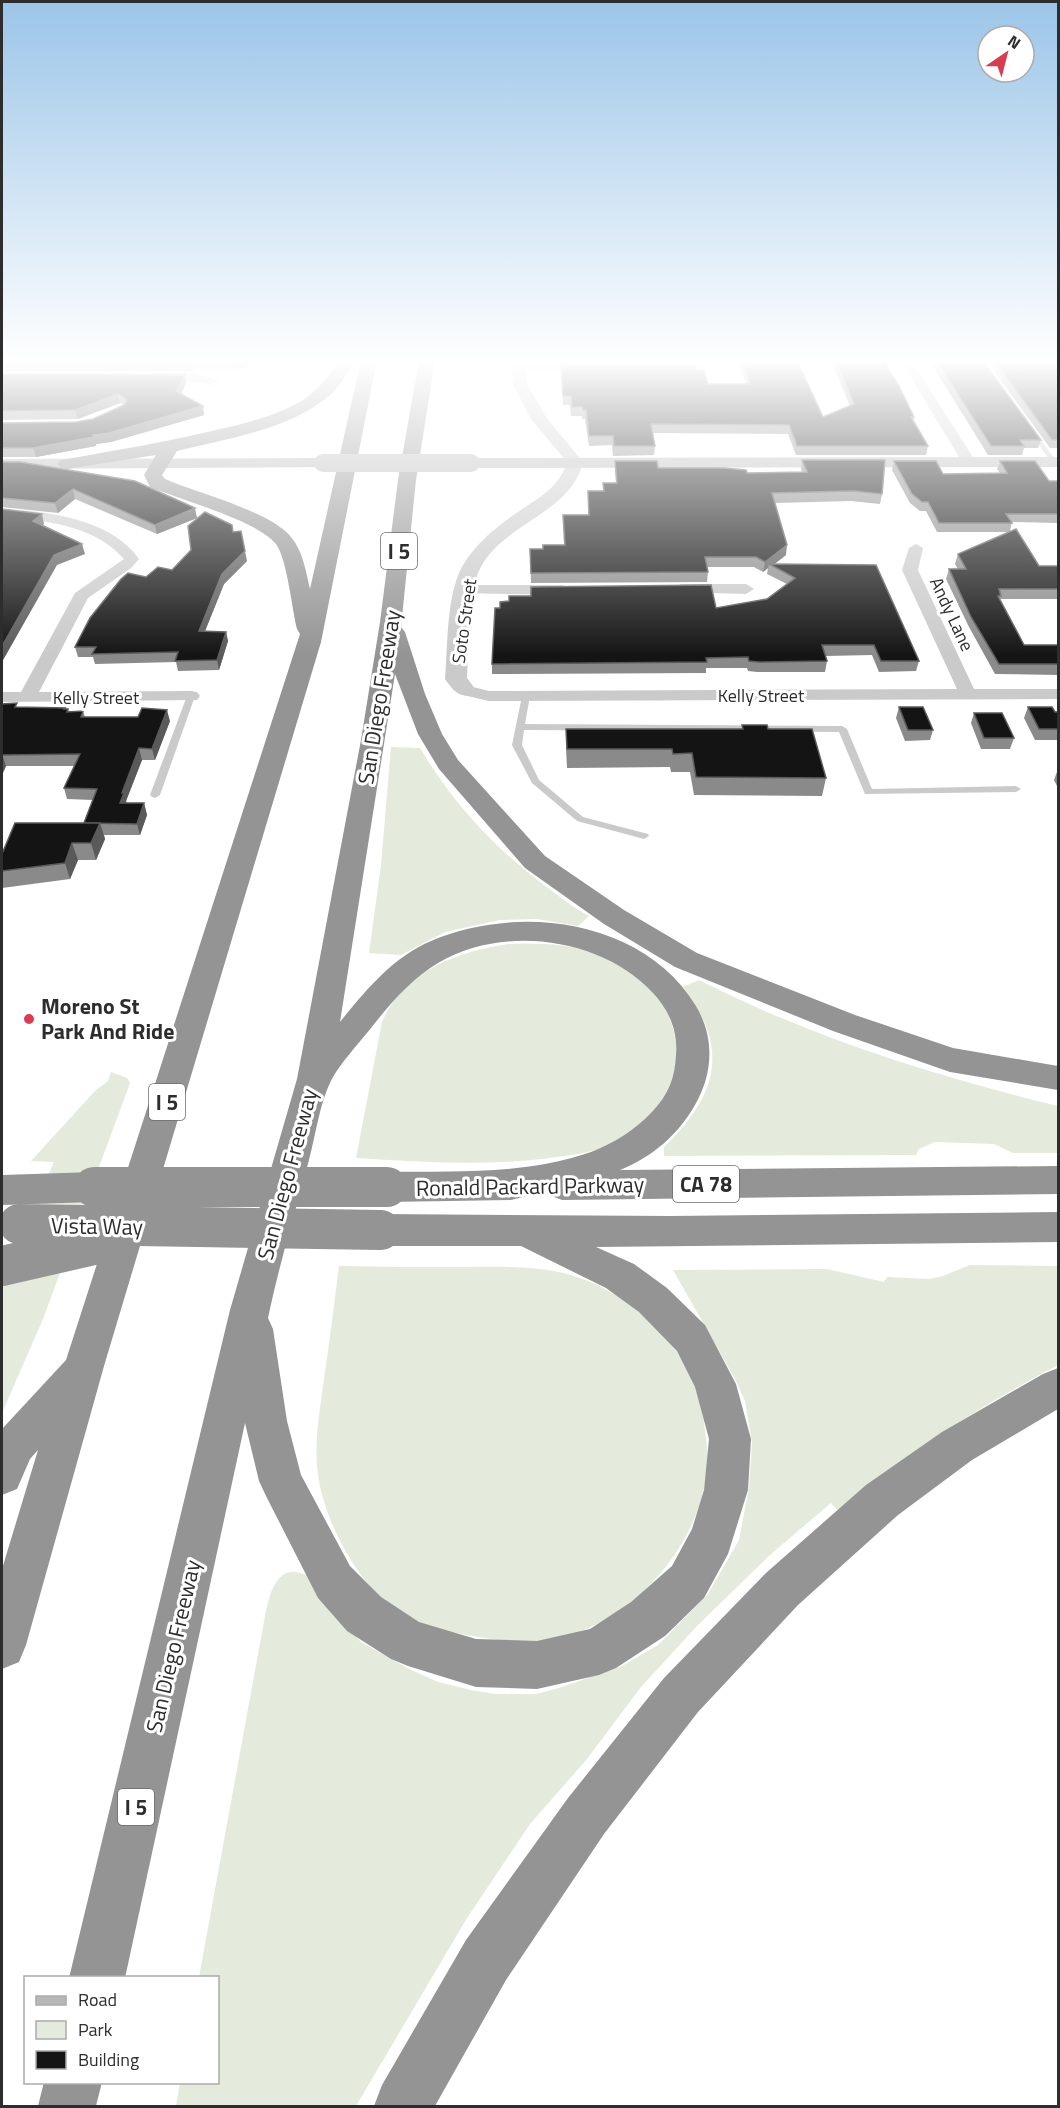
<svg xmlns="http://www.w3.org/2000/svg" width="1060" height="2108" font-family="'Titillium Web',sans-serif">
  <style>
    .green { fill: #e4eadc }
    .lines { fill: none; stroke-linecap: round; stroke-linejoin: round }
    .service { fill: #cacaca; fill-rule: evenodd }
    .minor { fill: #cacaca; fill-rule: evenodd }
    .tertiary { fill: #cacaca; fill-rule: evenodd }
    .secondary { fill: #b7b7b7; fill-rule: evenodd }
    .motorway { fill: #949494; fill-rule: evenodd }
    .secondary-bridge { stroke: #b7b7b7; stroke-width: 18 }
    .motorway-bridge { stroke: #949494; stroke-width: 40 }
    .wall { fill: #8a8a8a }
    .shaded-wall { fill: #5a5a5a }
    .building { fill: #141414; stroke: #5a5a5a; stroke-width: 1.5 }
    .poi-dot { fill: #d63d51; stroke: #fff; stroke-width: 2 }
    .labels { text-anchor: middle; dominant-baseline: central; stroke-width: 6; stroke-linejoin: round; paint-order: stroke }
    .far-street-label { font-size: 18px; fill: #2d2d2d; stroke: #fff }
    .shield { fill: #fff; stroke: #6c6c6c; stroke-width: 1.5 }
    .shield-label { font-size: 21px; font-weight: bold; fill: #2d2d2d }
    .street-label { font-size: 22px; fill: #2d2d2d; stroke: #fff }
    .poi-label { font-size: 22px; font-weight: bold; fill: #2d2d2d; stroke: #fff; text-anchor: start }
  </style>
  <rect width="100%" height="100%" fill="#fff"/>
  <g class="green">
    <path d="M391 747 420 748C453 804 498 852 551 890 563 899 575 909 589 916L578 926 537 919 500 920 445 932 401 955 369 953 381 865Z"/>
    <path d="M508 944C534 944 564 942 589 952 612 961 638 974 655 992 664 1002 669 1016 673 1028 687 1077 656 1121 613 1143 596 1152 575 1155 556 1157 490 1167 423 1162 356 1158L382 1022C404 971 456 952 508 944Z"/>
    <path d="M699 980C813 1038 935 1076 1058 1106V1153H1013L994 1144 935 1142 919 1149 916 1155 664 1156V1147C717 1096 731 1049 683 987Z"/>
    <path d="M111 1072 127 1078 130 1083 43 1319 2 1413V1279L54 1162 31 1161 95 1091 108 1081Z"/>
    <path d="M970 1265 1058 1266V1365C979 1406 907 1454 839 1512L831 1503 771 1554 697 1626 641 1687 587 1759 530 1824 467 1918 356 2106H176L180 2083 218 2082V1978L199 1977 265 1616C268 1602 273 1573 292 1572 296 1571 302 1574 307 1575L342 1622 361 1642 411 1670 438 1682 471 1690 495 1694H536L559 1688 622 1666 658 1645 708 1594 739 1540 749 1488 752 1443 745 1401 735 1379 673 1270 827 1269 884 1282 887 1277 929 1279 943 1276Z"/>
    <path d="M339 1266C382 1267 424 1267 466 1267 502 1267 539 1265 574 1276 629 1293 686 1343 700 1401 704 1422 709 1448 707 1470 699 1548 631 1623 555 1639 529 1645 504 1641 479 1637 454 1633 428 1628 406 1616 363 1594 327 1527 319 1481 313 1449 319 1417 323 1386 329 1346 334 1306 339 1266Z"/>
  </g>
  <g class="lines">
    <g class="service">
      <path d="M1028 428H1032L1057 462 1056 463H1052L1027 429Z"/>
      <path d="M191 693 195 696 160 795 155 798 152 797 150 795 187 696Z"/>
      <path d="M526 693 530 696 525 724 842 726 847 729 872 789 1016 786 1021 789 1016 792 865 794 839 732 524 730 522 745 539 780 583 817 648 834 649 836 644 839 577 821 532 783 512 745 522 696Z"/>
    </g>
    <g class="minor">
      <path d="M703 360H718C707 370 669 377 656 367 668 358 689 368 703 360Z"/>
      <path d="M900 360H911L976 462 974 465H964Z"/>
      <path d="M519 364H591L597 367 591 370 515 369V365Z"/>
      <path d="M154 373H192L216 379 218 381 212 385 192 381 150 379V375Z"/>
      <path d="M2 509C48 511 111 519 139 559L131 568 88 598 39 692 191 691 197 692 200 696 197 700 2 702V692H21L75 593 124 559C95 525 43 520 2 517Z"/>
      <path d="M916 544 923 548 918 570 974 689H1058V699L489 701 459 694 456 690 459 686 465 685 489 691 957 689 902 570 909 548Z"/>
      <path d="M681 584H746L754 589 746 594 676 592 673 589Z"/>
      <path d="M465 585H562L570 590 562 595 459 593 457 590 459 587Z"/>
    </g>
    <path class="tertiary" d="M511 360H525L527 384 546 417 583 462C571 515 499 523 478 573 466 604 469 645 467 678L476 690 473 695C458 698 453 690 445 679 448 646 446 605 459 573 469 550 492 530 512 516 534 500 559 490 567 462L531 419 513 384Z"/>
    <g class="secondary">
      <path d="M1058 457V467L471 468 465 467 462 463 465 459 471 458Z"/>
      <path d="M323 458 329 459 332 463 329 467 2 469V459Z"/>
    </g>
    <g class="motorway">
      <path d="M340 360H355C348 371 341 385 331 394 291 430 228 438 177 451L162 475 165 479C197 493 270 511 291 537 303 551 306 572 310 589L361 360H377L321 642 104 1366 26 1645 19 1662 2 1669V1569L38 1450 30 1459 17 1489 2 1495V1429L66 1360 300 634 297 629C292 609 287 559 276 544 256 520 181 500 150 487L144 475 156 455 67 469 61 468 58 464 61 460 67 459C117 450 167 442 216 430 243 424 273 417 298 403 316 393 328 377 340 360Z"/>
      <path d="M419 360H435L416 480 401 627 405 632 425 694 442 734 458 760 545 856 624 910 697 953 855 1015 953 1048 1058 1066V1090L950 1072 833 1031 675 967 604 924 525 868 439 769 418 734 395 674 340 1022C366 990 393 957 431 941 519 903 644 920 696 1006 715 1038 713 1074 695 1105 678 1135 652 1157 620 1170L1058 1166V1194L562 1200 549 1195 547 1191 511 1200 387 1202 374 1197 369 1187 374 1177 387 1172C454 1171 526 1175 591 1152 614 1143 635 1130 652 1112 668 1095 675 1078 676 1055 678 1031 669 1010 653 993 602 938 504 924 438 963 411 979 390 1004 371 1028 359 1043 337 1067 330 1083 320 1103 315 1138 309 1160 295 1213 279 1265 268 1318L273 1329 287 1421 301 1475 350 1566 381 1597 419 1622 476 1639 537 1641 590 1629 631 1602 672 1566 692 1529 704 1490 709 1439 695 1387 677 1351 639 1312 606 1288 521 1246H381L368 1241 362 1230 368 1219 381 1214 671 1216 1058 1212V1242L596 1247 634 1264 667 1288 705 1325 736 1384 751 1439 748 1490 728 1554 704 1598 665 1636 616 1668 599 1675 537 1689 476 1687 408 1666 391 1659 347 1631 318 1598 266 1496 259 1481 245 1423 125 1978H69L230 1310 297 1079 361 740 380 622 398 480Z"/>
      <path d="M94 1172 107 1177 112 1187 107 1197 94 1202 2 1205V1175Z"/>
      <path d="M1058 1368V1409L972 1460 898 1515 798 1605 698 1712 604 1834 506 1980 435 2106H374L382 2085 466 1940 568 1798 664 1678 766 1573 866 1485 942 1432 1043 1374Z"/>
      <path d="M44 2082H102L96 2106H38Z"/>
    </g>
    <path class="secondary-bridge" d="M323 463H471"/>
    <g class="motorway-bridge">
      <path d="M94 1187H387"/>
      <path d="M19 1224 381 1230"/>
      <path d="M2 1266 120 1239"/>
    </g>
  </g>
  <g class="wall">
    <path d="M2 360H251L247 367 239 369H193L192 371H2Z"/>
    <rect x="560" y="360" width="132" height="2"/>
    <path d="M738 360H797L823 417 850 406 831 360H883L914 417V421L928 446 926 455H796L788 434 653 433 655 446 654 455 613 456 612 445 589 446 585 419H582V416H571L570 405H563L561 364 696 370 708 384H746Z"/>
    <path d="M929 360H982L1041 440 1038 448H1024L1022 455H988Z"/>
    <path d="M986 360H1059V448H1050Z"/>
    <path d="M2 374 185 375 186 383 181 394 204 415 111 442 96 444V446L36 457H2V458V423L76 422 93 419 124 405 120 403 78 419 2 420Z"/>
    <path d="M802 460 882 494 880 504 851 501 775 503 786 555 774 564 919 661 916 671 879 672 872 655 825 656 827 661 825 672H757L748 671 747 668H706V673L492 674V664L716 608 767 599 787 584 767 574 768 568 763 572 754 567H707L708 572 707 582 531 583 530 549H543L564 545 563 515H589L588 491H603V483H616L615 470V461L658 468 747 473 802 472 801 470Z"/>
    <path d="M894 461 943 474 1000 473 997 469 1000 461 1049 481H1059V525L1057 523 1012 522 1010 531 1039 566 1059 568V599H1000L1024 645H1059V675L995 674 969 627 946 579 949 569H958L955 564 958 554 1009 532H937L926 511H920L910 503 892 470Z"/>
    <path d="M2 462 197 518 157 534 75 499 58 513 2 507Z"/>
    <path d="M247 561 224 584 205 631 226 632 228 641 219 670 178 671 176 662 95 664 93 657H78L75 647 146 577 172 570Z"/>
    <path d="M2 704 18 707 68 709 69 712 83 711 85 717 170 721 155 760H142L126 801 127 803H144L147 815 140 835H104L105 839 96 860H78L70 879 2 888V854L84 823 93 800 67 799 64 788 75 766H6L2 775Z"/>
    <path d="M899 707 933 730 930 740 905 741 896 718Z"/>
    <path d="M1028 707 1059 712V740H1035L1024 718Z"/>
    <path d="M974 713 1014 738 1010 749H981L971 723Z"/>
    <path d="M742 725 768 729 826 778 822 796 694 795 690 772H671L670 767 567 768 566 748V729H742Z"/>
    <path d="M1058 769H1059V790L1054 780Z"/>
  </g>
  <g class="shaded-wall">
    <path d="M251 360 247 367 239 369 238 361Z"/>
    <path d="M185 375 186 383 178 400 176 391Z"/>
    <path d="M118 394 120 403 78 419 75 410Z"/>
    <path d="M203 406 204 415 111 442 96 444V446L36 457 33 448 93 435Z"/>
    <path d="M73 489 75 499 58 513 55 503Z"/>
    <path d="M195 508 197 518 157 534 155 525Z"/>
    <path d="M42 514 44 524 36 531 33 521Z"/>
    <path d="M82 544 85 554 57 565 2 662V646L54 555Z"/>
    <path d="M787 545 786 555 772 566 769 564 768 568 763 572 765 562Z"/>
    <path d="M245 551 247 561 224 584 201 641 199 631 222 574Z"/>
    <path d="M226 632 228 641 219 670 217 660Z"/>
    <path d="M167 710 170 721 155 760 152 749Z"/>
    <path d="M139 748 142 760 126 801 127 804 120 803 122 793Z"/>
    <path d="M2 754 6 766 2 775Z"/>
    <path d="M144 803 147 815 140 835 137 824Z"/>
    <path d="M100 823 105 839 96 860 91 843Z"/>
    <path d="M72 843 78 860 70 879 65 863Z"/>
  </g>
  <g class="building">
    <path d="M2 360H192L191 362 2 363Z"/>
    <path d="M742 360H797L823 417 854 404 836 360H883L898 384 914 417H911L928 446H797L789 425 651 424 655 446H614L613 436H589L586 410H583L582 407H572L571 396H563L561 364H694L696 370H704L708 384H750Z"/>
    <path d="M936 360H982L1041 440H1020L1024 446H991Z"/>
    <path d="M994 360H1059V440H1052Z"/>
    <path d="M2 374 185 375 176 391 203 406 109 433 93 435 94 437 33 448H2V423L76 422 93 419 124 405 127 400 118 394 75 410 2 411Z"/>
    <path d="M802 460H885L882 494 853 491 772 493 787 545 765 562 756 557H705L708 572 531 573 530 549H543V545H565L563 515H589L588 491H604L603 483H617L615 461H657L658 468H724L746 470 747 473 807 472Z"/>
    <path d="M894 461H936L943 474 1007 473 1000 461H1035L1049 481H1059V514H1006L1012 523H939L928 502H922L912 494Z"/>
    <path d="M2 462H20L135 481 195 508 155 525 73 489 55 503 2 498Z"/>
    <path d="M2 509 42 514 33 521 82 544 54 555 2 646Z"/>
    <path d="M205 512 232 525 233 532 241 531 245 551 222 574 199 631 226 632 217 660 175 661 178 652 92 654 96 647H75L90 618 121 579 128 573 146 577 158 567 172 570 191 550 188 526Z"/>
    <path d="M1016 529 1039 566H1057L1059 568V589H999L1001 596H998L1024 645H1059V664H999L971 617 949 569H966L958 554Z"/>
    <path d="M769 564 876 565 919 661H881L874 645H822L827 661 759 662 749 661 748 657 706 658 707 662 492 664 495 608H500V602L509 601V596H531V587L711 585 716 608 767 599 795 578Z"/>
    <path d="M17 703 15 707 65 708 64 709H68L67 712 83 711 81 717H138L142 708 167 710 152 749 139 748 122 793H124L120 803H144L137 824 84 823 97 789 64 788 80 754 2 755V704Z"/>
    <path d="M899 707H923L933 730H908Z"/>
    <path d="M1028 707H1052L1055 712H1059V729H1039Z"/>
    <path d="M974 713H1002L1014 738H984Z"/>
    <path d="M742 725H767L768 729H812L826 778 696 777 692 753 673 754 672 749H567L566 729H743Z"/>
    <path d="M15 823H100L91 843H72L65 863 2 871V854Z"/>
  </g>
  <linearGradient id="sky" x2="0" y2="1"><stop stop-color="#9bc5e8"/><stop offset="0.55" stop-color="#fff"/><stop offset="1" stop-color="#fff" stop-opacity="0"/></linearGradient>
  <rect width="1060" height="656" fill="url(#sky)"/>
  <circle class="poi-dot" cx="29" cy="1019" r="6"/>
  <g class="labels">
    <g class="far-street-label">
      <text transform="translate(952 614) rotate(65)">Andy Lane</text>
      <text transform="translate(464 621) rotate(-82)">Soto Street</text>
      <text x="761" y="695">Kelly Street</text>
      <text x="96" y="697">Kelly Street</text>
    </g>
    <g class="shield">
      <rect x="381" y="533" width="36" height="36" rx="4.5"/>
      <rect x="149" y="1084" width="36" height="36" rx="4.5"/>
      <rect x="673" y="1166" width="66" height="36" rx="4.5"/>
      <rect x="118" y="1789" width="36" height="36" rx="4.5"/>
    </g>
    <g class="shield-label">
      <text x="399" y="551">I 5</text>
      <text x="167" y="1102">I 5</text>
      <text x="706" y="1184">CA 78</text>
      <text x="136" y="1807">I 5</text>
    </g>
    <g class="street-label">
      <text transform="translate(379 697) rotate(-81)">San Diego Freeway</text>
      <text transform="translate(287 1174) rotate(-75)">San Diego Freeway</text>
      <text transform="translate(530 1186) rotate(-1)">Ronald Packard Parkway</text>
      <text transform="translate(97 1226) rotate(1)">Vista Way</text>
      <text transform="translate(173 1646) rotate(-77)">San Diego Freeway</text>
    </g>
    <g class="poi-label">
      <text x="41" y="1006">Moreno St<tspan x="41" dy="25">Park And Ride</tspan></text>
    </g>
  </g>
  <rect width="1060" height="2108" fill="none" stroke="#2d2d2d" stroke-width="6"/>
  <rect x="24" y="1976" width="195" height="108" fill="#ffffff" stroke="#ababab" stroke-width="1.5"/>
  <rect x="36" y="1996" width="30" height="9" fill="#b7b7b7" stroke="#ababab" stroke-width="1.5"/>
  <text x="78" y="2006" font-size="18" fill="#2d2d2d">Road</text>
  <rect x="36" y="2021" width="30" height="18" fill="#e4eadc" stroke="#ababab" stroke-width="1.5"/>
  <text x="78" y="2036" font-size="18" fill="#2d2d2d">Park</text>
  <rect x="36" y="2051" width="30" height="18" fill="#141414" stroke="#ababab" stroke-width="1.5"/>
  <text x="78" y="2066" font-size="18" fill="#2d2d2d">Building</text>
  <g transform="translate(1006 54) rotate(35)"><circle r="28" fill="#ffffff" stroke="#ababab" stroke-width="1.5"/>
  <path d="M0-4.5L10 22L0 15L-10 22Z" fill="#d63d51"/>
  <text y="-9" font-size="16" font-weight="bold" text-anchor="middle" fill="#2d2d2d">N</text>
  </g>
</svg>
